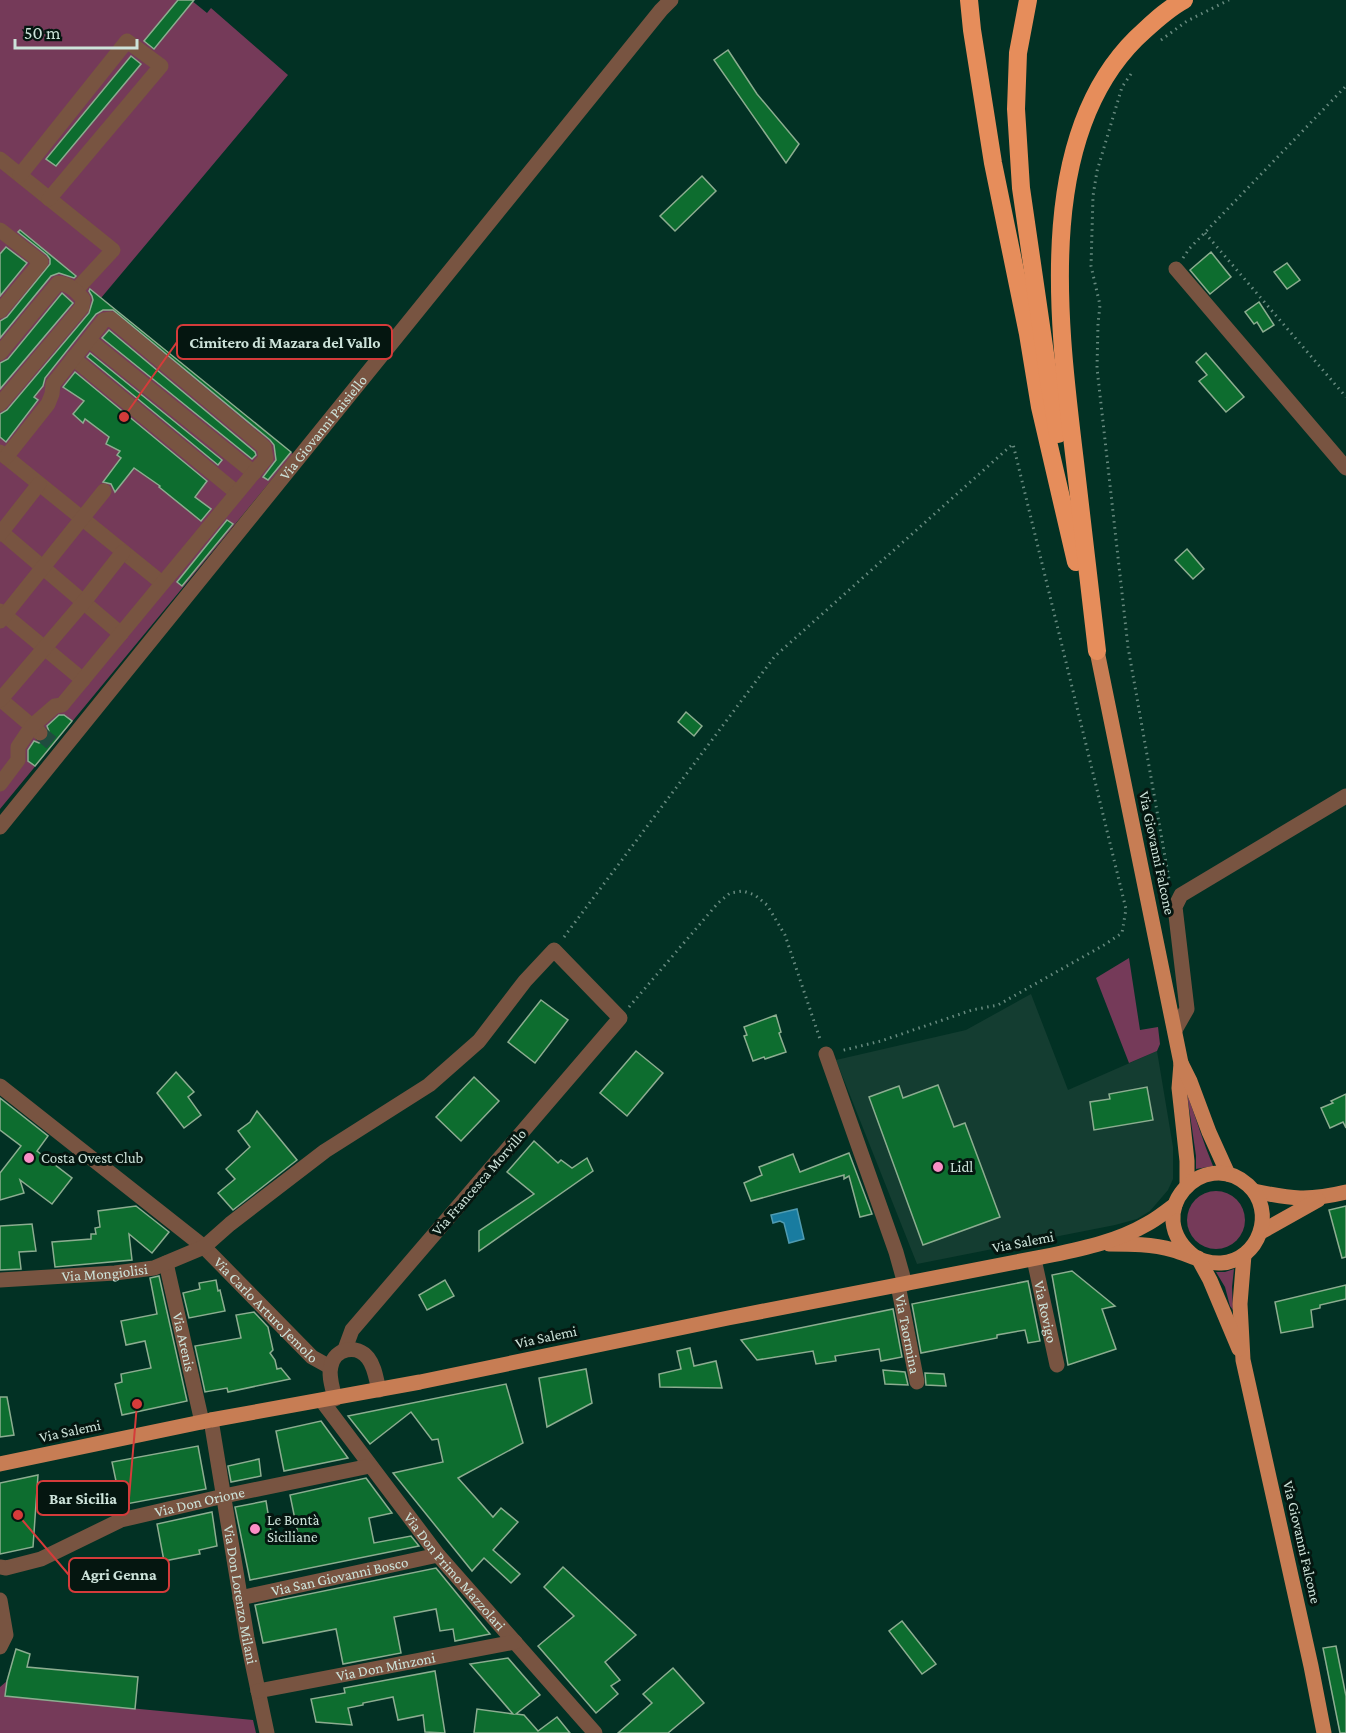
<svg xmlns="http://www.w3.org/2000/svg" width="1346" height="1733" font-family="'Crimson Pro',serif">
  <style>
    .built { fill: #143d31 }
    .green { fill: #753a59 }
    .water { fill: #197ca0; stroke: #4f9bb1; stroke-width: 1.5 }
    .building { fill: #0d6d2f; stroke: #8cad90; stroke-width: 1.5 }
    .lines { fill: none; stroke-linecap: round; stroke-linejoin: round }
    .minor-tunnel { stroke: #204c3f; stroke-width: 15; stroke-dasharray: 15 8; stroke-linecap: butt }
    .path { stroke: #678a7f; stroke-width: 3; stroke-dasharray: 1.5 4.5; stroke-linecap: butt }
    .minor { stroke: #785441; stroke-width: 15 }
    .major { stroke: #c77d54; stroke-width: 15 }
    .highway { stroke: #e68d5b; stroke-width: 18 }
    .poi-dot { fill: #fa8fc6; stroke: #051610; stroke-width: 2 }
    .labels { text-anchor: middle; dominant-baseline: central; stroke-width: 6; stroke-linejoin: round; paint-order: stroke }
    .street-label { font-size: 15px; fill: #cde3da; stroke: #051610 }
    .poi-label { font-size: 15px; fill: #cde3da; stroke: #051610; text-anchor: start }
    .leader { fill: none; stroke: #d53b3a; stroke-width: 2 }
    .callout-dot { fill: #d53b3a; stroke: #051610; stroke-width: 2 }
    .callout { fill: #051610; stroke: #d53b3a; stroke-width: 2 }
    .callout-label { font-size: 16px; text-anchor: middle; font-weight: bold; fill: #cde3da }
  </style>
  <rect width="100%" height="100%" fill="#023124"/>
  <path class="built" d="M1031 994 1068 1090 1157 1051 1173 1147V1179L1168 1190 1150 1211 1137 1219 1115 1225 917 1264 836 1060 966 1030Z"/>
  <g class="green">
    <path d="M0 0H191L207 13 211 8 288 75 101 298 293 454 0 809Z"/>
    <path d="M1129 958 1140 1030 1158 1027 1160 1044 1157 1051 1129 1063 1096 978Z"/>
    <path d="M1187 1094C1196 1118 1203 1142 1213 1166L1196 1169V1156Z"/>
    <circle cx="1216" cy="1220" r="29"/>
    <path d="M1234 1269 1232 1287 1233 1310 1230 1306 1225 1287 1216 1272H1225Z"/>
    <path d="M7 1681 6 1696 253 1720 256 1733H0V1687Z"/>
  </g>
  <path class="water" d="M797 1209 804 1239 789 1243 784 1223 780 1221 773 1223 771 1215Z"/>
  <g class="building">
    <path d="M178 0H194L154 49 144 41Z"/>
    <path d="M728 50 757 94 799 144 786 163 714 60Z"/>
    <path d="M131 56 141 64 56 166 46 159Z"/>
    <path d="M702 176 716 191 675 231 660 216Z"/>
    <path d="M20 230 76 276 74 278 59 273 51 276 0 338V321L7 317 50 264V259L47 255 18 232Z"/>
    <path d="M6 247 27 263 0 296V254Z"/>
    <path d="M1211 252 1231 277 1210 294 1190 270Z"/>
    <path d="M1287 263 1300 280 1287 289 1274 272Z"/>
    <path d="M90 289 291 452 268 480 263 477 276 460 274 445 270 440 113 310H103L96 314 45 378 43 386 34 397 38 400 6 442 0 437V414L7 410 89 313 93 300 92 296 89 291Z"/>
    <path d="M62 293 73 303 0 389V363L8 359Z"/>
    <path d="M1259 302 1274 325 1263 332 1257 322 1254 324 1245 312Z"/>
    <path d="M109 330 255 452 256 455 252 459 102 338Z"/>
    <path d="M90 353 222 460 218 465 87 357Z"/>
    <path d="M1206 353 1244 397 1226 412 1199 381 1207 375 1196 362Z"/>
    <path d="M75 372 207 481 195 497 211 509 201 521 159 487 160 486 134 468 115 492 111 484 103 482 121 458 117 455 120 451 106 444 109 437 85 419 83 423 73 414 84 401 63 387Z"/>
    <path d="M227 520 233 524 182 586 177 582Z"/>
    <path d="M1187 549 1204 569 1193 579 1175 560Z"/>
    <path d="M686 712 702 726 694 736 678 722Z"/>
    <path d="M59 715H64L72 721 35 766 28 761V750L34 741 39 743 47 740 50 734 47 726Z"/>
    <path d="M541 1000 568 1020 535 1063 508 1042Z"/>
    <path d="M776 1015 781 1032 779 1033 786 1052 765 1059 764 1057 753 1061 744 1036 747 1035 744 1027Z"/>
    <path d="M636 1051 663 1073 627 1116 600 1093Z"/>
    <path d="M176 1072 194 1092 188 1097 201 1115 184 1128 157 1093Z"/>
    <path d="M474 1077 499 1101 461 1141 436 1117Z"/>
    <path d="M938 1085 954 1127 965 1123 1000 1217 923 1245 869 1097 899 1086 903 1098Z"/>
    <path d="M1147 1087 1153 1120 1094 1130 1090 1102 1110 1099 1109 1094Z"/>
    <path d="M1346 1094V1128L1343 1122 1330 1128 1321 1108 1333 1103 1331 1101Z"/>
    <path d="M0 1098 48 1136 37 1151 72 1178 52 1204 20 1180 24 1193 0 1200V1173L21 1146 0 1130Z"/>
    <path d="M257 1111 297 1160 233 1210 218 1193 235 1179 226 1169 250 1147 238 1131 250 1122Z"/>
    <path d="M534 1141 558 1163 561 1160 572 1168 587 1158 593 1171 479 1251V1231L534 1194 507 1172Z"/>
    <path d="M849 1153 872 1214 860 1217 849 1176 844 1179V1175L751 1201 744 1183 762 1175 759 1167 793 1154 800 1172Z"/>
    <path d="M136 1206 169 1232 152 1253 129 1234 132 1260 55 1267 52 1242 91 1239V1234H96L95 1228 100 1227 98 1211Z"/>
    <path d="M1346 1206V1257L1342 1258 1329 1210Z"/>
    <path d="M32 1224 36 1251 19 1252 21 1269 0 1270V1226Z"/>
    <path d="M1072 1271 1115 1306 1102 1309 1116 1349 1068 1365 1052 1275Z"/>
    <path d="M159 1276 187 1401 122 1415 115 1384 122 1382 121 1374 151 1368 145 1341 126 1345 121 1321 157 1314 150 1278Z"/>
    <path d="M216 1280 218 1291 220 1290 225 1311 189 1318 183 1293 200 1289 199 1283Z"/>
    <path d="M445 1280 454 1296 427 1310 419 1295Z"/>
    <path d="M1028 1281 1040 1341 1028 1343 1025 1330 997 1335V1338L921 1353 912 1304Z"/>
    <path d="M1346 1285V1299L1320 1305V1308L1311 1310 1313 1327 1281 1333 1275 1302Z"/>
    <path d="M893 1309 902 1357 881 1361 879 1349 835 1356 836 1361 816 1364 813 1351 757 1360 741 1340Z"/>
    <path d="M254 1312 268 1327 273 1350 270 1353 275 1360 277 1369 281 1368 290 1379 228 1392 227 1388 205 1392 195 1346 241 1338 236 1315Z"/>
    <path d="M690 1348 694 1366 716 1361 722 1388 660 1387 659 1374 681 1369 677 1351Z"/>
    <path d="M586 1369 592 1403 547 1427 539 1378Z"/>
    <path d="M883 1370 905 1372 908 1385 885 1384Z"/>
    <path d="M925 1373 944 1374 946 1386 926 1385Z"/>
    <path d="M506 1384 523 1443 458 1478 493 1517 501 1508 518 1522 493 1550 520 1574 511 1583 484 1558 472 1571 393 1473 443 1462 438 1439 432 1440 411 1412 370 1444 348 1416Z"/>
    <path d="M0 1397H7L14 1435 0 1437Z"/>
    <path d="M321 1421 348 1458 284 1471 276 1431Z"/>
    <path d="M198 1446 206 1489 121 1505 112 1462Z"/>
    <path d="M259 1459 261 1476 231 1482 228 1466Z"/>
    <path d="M38 1475 33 1547 0 1554V1483Z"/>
    <path d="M366 1478 392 1513 369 1518 374 1543 411 1536 419 1546 250 1580 235 1507 266 1501 273 1544 299 1539 290 1495Z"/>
    <path d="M212 1512 217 1546 199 1550 200 1554 164 1561 157 1524Z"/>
    <path d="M563 1567 636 1635 605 1662 620 1680 611 1686 618 1694 596 1713 538 1646 574 1616 544 1587Z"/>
    <path d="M436 1568 490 1634 455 1641 453 1629 440 1631 436 1609 394 1617 401 1653 343 1664 336 1629 263 1643 255 1605Z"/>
    <path d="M902 1621 936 1664 922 1674 889 1631Z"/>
    <path d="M1336 1646 1346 1696V1733H1340L1323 1648Z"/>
    <path d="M16 1649 30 1654 27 1667 138 1677 135 1709 5 1696 7 1681Z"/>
    <path d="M508 1658 540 1695 516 1714 524 1715 538 1731 557 1717 570 1733H474L477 1709 513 1714 470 1664Z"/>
    <path d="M673 1668 704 1703 668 1733H618L652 1703 643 1694Z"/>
    <path d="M435 1671 445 1733 425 1732 423 1715 398 1720 393 1697 363 1703V1705L348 1708 352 1725 316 1722 311 1699 345 1693 344 1688Z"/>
  </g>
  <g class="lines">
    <path class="minor-tunnel" d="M40 733 53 744"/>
    <g class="path">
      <path d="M1161 40 1187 21 1229 0"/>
      <path d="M1131 74 1122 87 1097 171 1093 196 1091 266 1100 305 1098 324 1097 368 1128 647 1170 885"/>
      <path d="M1205 233 1346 397"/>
      <path d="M1183 258 1189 249 1346 86"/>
      <path d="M564 937 775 656 1013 444 1126 909 1122 933 1104 945 998 1005 972 1010 881 1041 840 1051"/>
      <path d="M629 1007 718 903 730 893 743 891 755 895 767 905 785 935 821 1042"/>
    </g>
    <g class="minor">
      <path d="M0 159 113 250 76 290"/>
      <path d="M20 175 127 41 161 66 49 199"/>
      <path d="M0 230 41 262 0 311"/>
      <path d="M1176 269 1346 468"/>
      <path d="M89 340 254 473"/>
      <path d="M0 353 58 283C69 283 76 291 83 299L82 307 0 404"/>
      <path d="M73 358 237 493"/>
      <path d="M0 452 162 583"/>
      <path d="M0 531 121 634"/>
      <path d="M0 534 39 484"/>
      <path d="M0 611 83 680"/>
      <path d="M0 621 104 491"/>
      <path d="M0 699 40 733"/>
      <path d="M0 700 83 603 123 552"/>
      <path d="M0 784 18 760V747L32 726 55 706 62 705 266 458 264 447 111 319 104 320 53 384 52 394 48 404 6 457"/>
      <path id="s1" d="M0 827 661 10 671 0"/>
      <path d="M1175 1030 1187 1009 1175 907 1181 895 1346 796"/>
      <path d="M826 1054 896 1252 905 1284"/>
      <path id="s2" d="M0 1086 204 1247 312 1357 330 1367"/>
      <path id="s3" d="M1034 1259 1057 1365"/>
      <path id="s4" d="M166 1263 202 1422"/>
      <path id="s5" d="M0 1280 115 1273 154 1268 204 1247 230 1224 325 1151 429 1085 479 1041 525 981 554 950 620 1018 352 1330 345 1349"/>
      <path id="s6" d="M898 1285 917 1382"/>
      <path d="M335 1399C333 1389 328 1376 331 1366 335 1348 357 1344 368 1358 375 1367 376 1379 379 1390"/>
      <path id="s7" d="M322 1401 438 1555 595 1733"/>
      <path id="s8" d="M211 1420 247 1638 267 1733"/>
      <path id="s9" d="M0 1567 6 1568 41 1559 121 1520 224 1496 370 1466"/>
      <path id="s10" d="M240 1598 438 1555"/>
      <path d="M0 1600 6 1635 0 1647"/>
      <path id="s11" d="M258 1691 515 1642"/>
    </g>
    <g class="major">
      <path d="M1097 651 1181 1063 1179 1088 1187 1161V1186"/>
      <path d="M1181 1063 1190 1081 1209 1132 1228 1174"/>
      <path d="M1254 1191C1291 1199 1309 1201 1346 1192"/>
      <path d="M1261 1232 1318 1200"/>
      <path d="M1109 1244C1131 1244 1152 1244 1173 1250 1188 1254 1204 1264 1221 1263 1259 1261 1277 1211 1248 1185 1204 1145 1138 1214 1195 1257"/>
      <path d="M1244 1255 1240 1304 1243 1360 1311 1666 1324 1733"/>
      <path d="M1198 1258 1210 1280 1239 1349"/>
      <path d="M0 1464 211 1420 420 1382 728 1318 1052 1255C1085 1248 1118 1241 1147 1224 1157 1219 1166 1211 1175 1205"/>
    </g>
    <g class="highway">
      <path d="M969 0 972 30 993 163 1028 334 1040 407 1076 562"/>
      <path d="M1028 0 1018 53 1016 109 1021 188 1049 381 1058 434"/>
      <path d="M1097 651C1090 588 1082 525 1075 462 1059 328 1031 130 1145 30 1157 19 1169 8 1184 0"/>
    </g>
  </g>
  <g class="poi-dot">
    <circle cx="29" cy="1158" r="6"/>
    <circle cx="938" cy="1167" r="6"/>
    <circle cx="255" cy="1529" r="6"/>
  </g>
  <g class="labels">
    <g class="street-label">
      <text stroke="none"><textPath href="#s1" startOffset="514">Via Giovanni Paisiello</textPath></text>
      <text transform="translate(1157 853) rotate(78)">Via Giovanni Falcone</text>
      <text transform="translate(479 1182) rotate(-49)">Via Francesca Morvillo</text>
      <text transform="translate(1023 1242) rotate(-11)">Via Salemi</text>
      <text stroke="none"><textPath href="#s5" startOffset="105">Via Mongiolisi</textPath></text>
      <text stroke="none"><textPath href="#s2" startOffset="348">Via Carlo Arturo Jemolo</textPath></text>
      <text stroke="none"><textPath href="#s3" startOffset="54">Via Rovigo</textPath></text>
      <text stroke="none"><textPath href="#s6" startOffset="50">Via Taormina</textPath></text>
      <text transform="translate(546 1337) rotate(-12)">Via Salemi</text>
      <text stroke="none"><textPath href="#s4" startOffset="81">Via Arenis</textPath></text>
      <text transform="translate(70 1431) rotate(-12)">Via Salemi</text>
      <text stroke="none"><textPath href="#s9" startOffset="212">Via Don Orione</textPath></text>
      <text transform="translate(1302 1542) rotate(77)">Via Giovanni Falcone</text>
      <text stroke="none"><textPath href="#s7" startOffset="216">Via Don Primo Mazzolari</textPath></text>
      <text stroke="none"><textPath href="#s10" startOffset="102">Via San Giovanni Bosco</textPath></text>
      <text stroke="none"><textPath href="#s8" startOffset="177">Via Don Lorenzo Milani</textPath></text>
      <text stroke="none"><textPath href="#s11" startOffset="130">Via Don Minzoni</textPath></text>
    </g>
    <g class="poi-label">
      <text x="41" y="1158">Costa Ovest Club</text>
      <text x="950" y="1167">Lidl</text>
      <text x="267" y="1520">Le Bontà<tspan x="267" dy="17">Siciliane</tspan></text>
    </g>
  </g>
  <path class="leader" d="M124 417L177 342M137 1404L129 1498M18 1515L69 1575"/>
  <g class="callout-dot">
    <circle cx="124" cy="417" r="6"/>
    <circle cx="137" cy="1404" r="6"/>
    <circle cx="18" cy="1515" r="6"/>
  </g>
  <g class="callout">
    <rect x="177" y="325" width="215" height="34" rx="6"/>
    <rect x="37" y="1481" width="92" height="34" rx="6"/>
    <rect x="69" y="1558" width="100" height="34" rx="6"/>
  </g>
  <g class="callout-label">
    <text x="285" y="348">Cimitero di Mazara del Vallo</text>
    <text x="83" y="1504">Bar Sicilia</text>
    <text x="119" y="1580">Agri Genna</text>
  </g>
  <path d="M15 39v9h122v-9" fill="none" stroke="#cde3da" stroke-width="3"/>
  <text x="24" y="39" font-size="18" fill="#cde3da" stroke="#051610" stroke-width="4.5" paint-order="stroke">50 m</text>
</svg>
